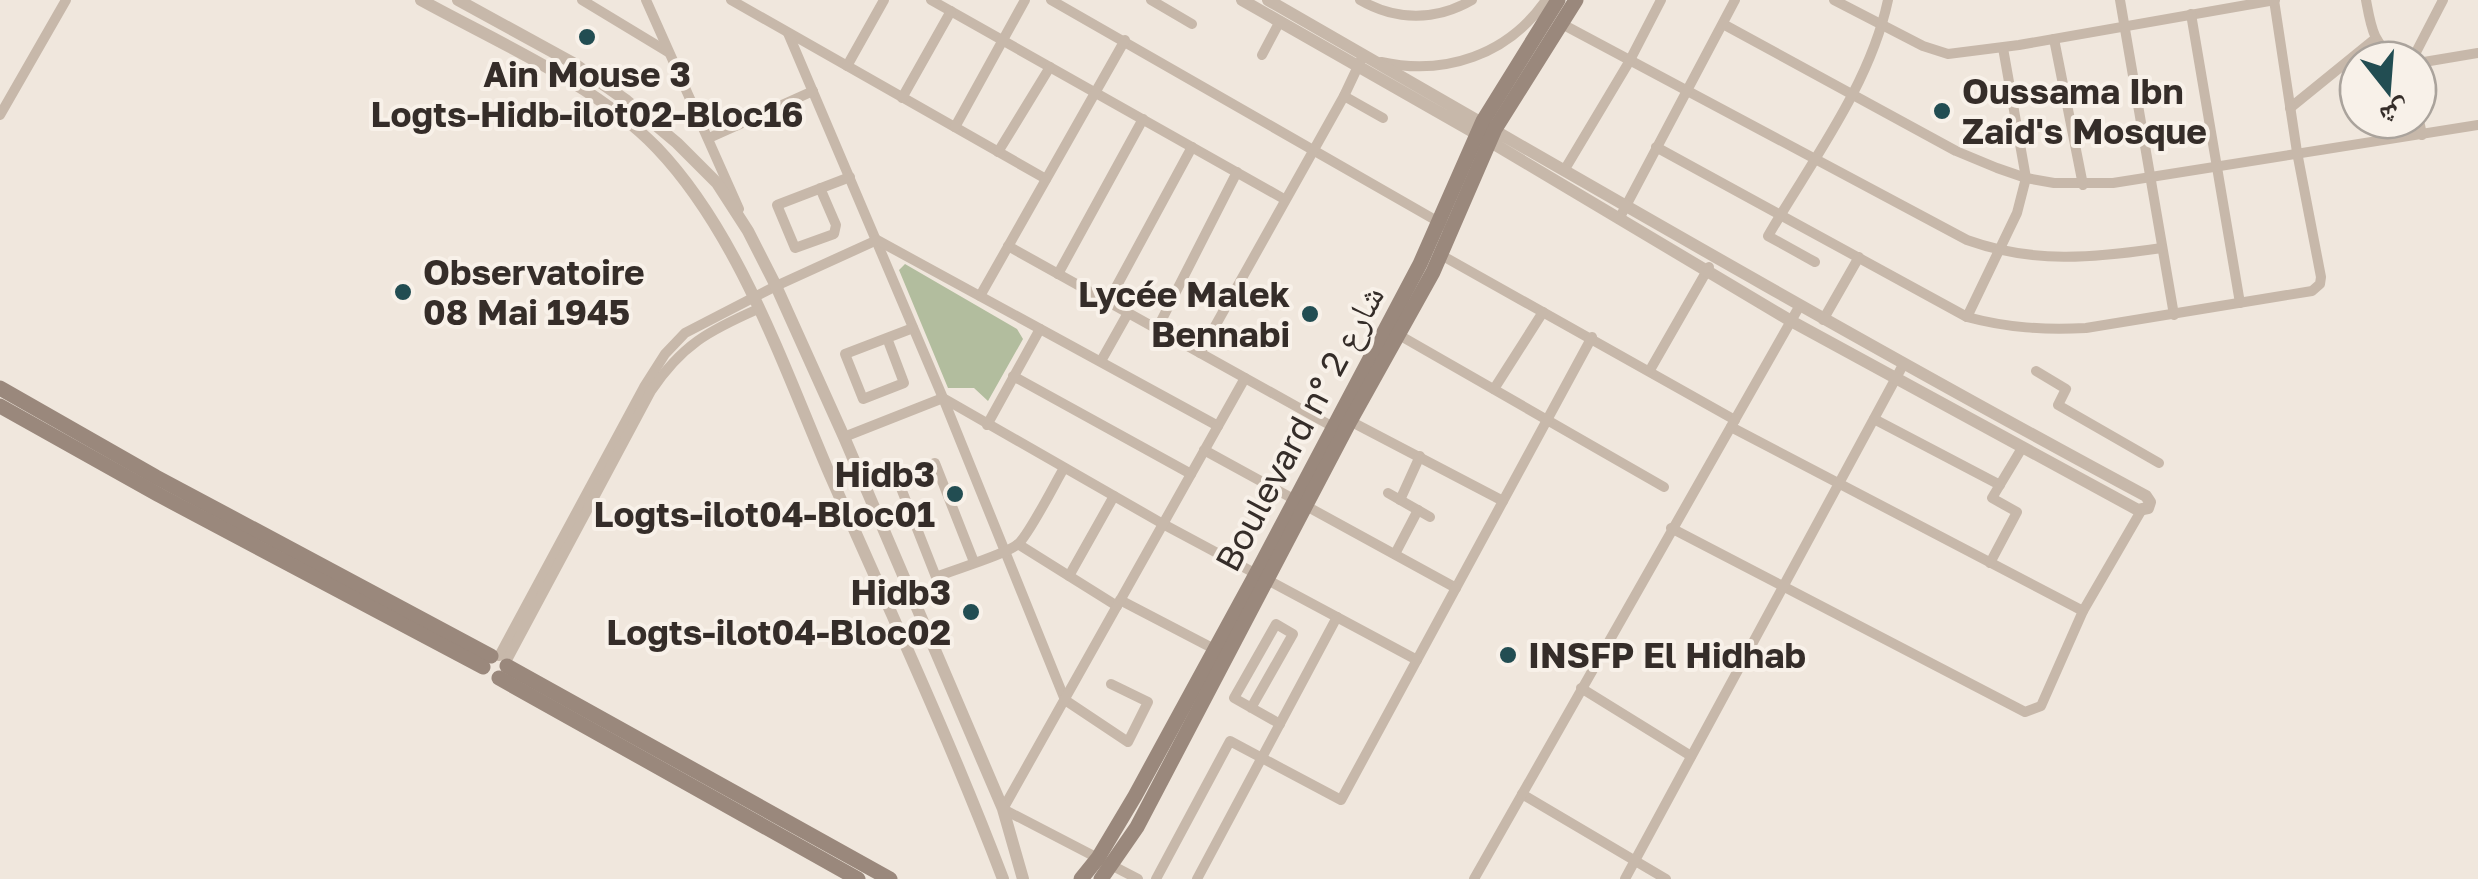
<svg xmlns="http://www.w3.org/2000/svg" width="2478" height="879" font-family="'Golos Text','Noto Naskh Arabic',sans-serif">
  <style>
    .green { fill: #b2bd9e }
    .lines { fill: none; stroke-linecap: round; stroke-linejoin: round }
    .minor { stroke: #c7b8aa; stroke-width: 10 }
    .tertiary { stroke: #c7b8aa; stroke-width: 12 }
    .secondary { stroke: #9a887c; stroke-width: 15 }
    .poi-dot { fill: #224d52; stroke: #f8f1e9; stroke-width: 4 }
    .labels { text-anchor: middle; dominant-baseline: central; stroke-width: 8; stroke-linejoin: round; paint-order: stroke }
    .poi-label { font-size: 35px; font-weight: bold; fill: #352d29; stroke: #f8f1e9; text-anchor: start }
    .street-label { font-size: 35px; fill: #352d29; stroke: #f8f1e9 }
  </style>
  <rect width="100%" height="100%" fill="#f0e7dd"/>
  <path class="green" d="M905 264 1017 329 1023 339 988 401 974 388H948L899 270Z"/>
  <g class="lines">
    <g class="minor">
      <path d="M582 0 668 52"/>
      <path d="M646 0 739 209"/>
      <path d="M731 0 1046 179"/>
      <path d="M931 0 1284 199"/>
      <path d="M1051 0 1444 225"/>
      <path d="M1151 0 1192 24"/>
      <path d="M1360 0C1396 21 1436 21 1472 0"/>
      <path d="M1834 0 1923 46 1948 54 2019 45 2275 0"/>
      <path d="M2120 0 2174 315"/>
      <path d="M2366 0C2371 27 2373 45 2398 60"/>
      <path d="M2191 14 2240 303"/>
      <path d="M1562 24 1967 240C2033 264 2094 258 2162 248"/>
      <path d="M1723 24 1956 151 1997 168 2026 178 2054 183H2113L2478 125"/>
      <path d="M788 33 943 398 1065 700 1128 742 1148 702 1111 684"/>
      <path d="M2054 39 2083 185"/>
      <path d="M1262 55 1280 21"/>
      <path d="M2412 60 2443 0"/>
      <path d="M1381 62C1445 76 1508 55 1546 0"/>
      <path d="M2418 63 2478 53"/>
      <path d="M847 66 884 0"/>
      <path d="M1344 96 1383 118"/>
      <path d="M902 98 951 11"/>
      <path d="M2290 108 2375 39"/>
      <path d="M0 115 66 0"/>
      <path d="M2418 115 2422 135"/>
      <path d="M955 127 1025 0"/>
      <path d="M709 138 813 91"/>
      <path d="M1656 147 1967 317C2008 328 2044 330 2086 328L2312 291 2320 284 2321 277 2297 152 2274 0"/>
      <path d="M998 152 1050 67"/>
      <path d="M1565 169 1629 62 1661 0"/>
      <path d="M820 188 836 225 834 234 795 248 777 205 850 177"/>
      <path d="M1619 219 1735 0"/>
      <path d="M1008 246 1335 428"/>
      <path d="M1441 255 1735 420"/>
      <path d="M1815 262 1768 236C1811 162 1870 85 1888 0"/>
      <path d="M1058 274 1143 119"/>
      <path d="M980 296 1125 40"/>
      <path d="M1108 302 1192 147"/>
      <path d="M1967 317 2017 213 2026 178 2003 48"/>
      <path d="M1823 320 1859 257"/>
      <path d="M1157 329 1237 172"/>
      <path d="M1399 335 1664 487"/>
      <path d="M887 338 904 383 863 399 845 354 913 328"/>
      <path d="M1200 353 1344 96 1361 60"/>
      <path d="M1101 361 1128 313"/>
      <path d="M1650 370 1709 267"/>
      <path d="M2036 371 2066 389 2058 405 2159 463"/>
      <path d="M1013 376 1191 474"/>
      <path d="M1494 389 1543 312"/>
      <path d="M1874 419 2000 485"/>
      <path d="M1350 421 1503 501"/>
      <path d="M987 425 1040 329"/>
      <path d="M1731 427 2083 611"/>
      <path d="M844 437 943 398 1163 524 1417 660"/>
      <path d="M1204 450 1456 588"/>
      <path d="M1388 493 1430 517"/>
      <path d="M1400 500 1420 456"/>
      <path d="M1671 528 2025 712 2041 706 2083 611 2141 511"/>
      <path d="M1018 544 1117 606"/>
      <path d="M1395 554 1418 510"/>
      <path d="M974 562 935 463 897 478 936 577C953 570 1007 554 1018 544 1029 535 1055 483 1064 468"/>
      <path d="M1990 563 2017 512 1992 498 2022 448"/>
      <path d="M1069 576 1114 496"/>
      <path d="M1120 600 1218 651"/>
      <path d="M499 656 644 387 665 354 685 333 776 286 877 240 1218 426"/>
      <path d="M506 662 651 391C682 345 708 331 758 309"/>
      <path d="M1581 688 1691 756"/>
      <path d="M1251 708 1293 634 1276 624 1234 698 1280 724"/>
      <path d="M1522 794 1666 879"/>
      <path d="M1138 879 1003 809 1245 378"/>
      <path d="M1156 879 1230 741 1341 800 1592 337"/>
      <path d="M1197 879 1337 617"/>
      <path d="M1474 879 1799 307"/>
      <path d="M1625 879 1903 365"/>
    </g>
    <g class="tertiary">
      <path d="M421 0C499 43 595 84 657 148 739 234 784 368 830 475 889 609 951 742 1003 879"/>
      <path d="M458 0 573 63 627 101 677 143 717 183 748 231 776 286 844 437 1003 809 1023 879"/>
      <path d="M1242 0 1489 141 1791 321 2138 510 2148 508 2150 502 2146 496C1850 337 1560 168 1268 0"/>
    </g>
    <g class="secondary">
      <path d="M0 388 156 477 491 656"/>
      <path d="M0 406 159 495 483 667"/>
      <path d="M507 666 890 879"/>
      <path d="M499 678 858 879"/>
      <path d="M1081 879 1098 858 1135 796 1256 574 1420 264 1483 121 1558 0"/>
      <path d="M1101 879 1137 827 1350 421 1433 272 1495 129 1576 0"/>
    </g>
  </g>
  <g class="poi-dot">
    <circle cx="587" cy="37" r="10"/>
    <circle cx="1942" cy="111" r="10"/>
    <circle cx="403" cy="292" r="10"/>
    <circle cx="1310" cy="314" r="10"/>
    <circle cx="955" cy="494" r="10"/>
    <circle cx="971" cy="612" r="10"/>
    <circle cx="1508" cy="655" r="10"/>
  </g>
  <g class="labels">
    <g class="poi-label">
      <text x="587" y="74" text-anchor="middle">Ain Mouse 3<tspan x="587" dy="40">Logts-Hidb-ilot02-Bloc16</tspan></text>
      <text x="1962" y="91">Oussama Ibn<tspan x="1962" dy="40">Zaid's Mosque</tspan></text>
      <text x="423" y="272">Observatoire<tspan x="423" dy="40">08 Mai 1945</tspan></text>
      <text x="1290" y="294" text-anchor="end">Lycée Malek<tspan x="1290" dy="40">Bennabi</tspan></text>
      <text x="935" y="474" text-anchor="end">Hidb3<tspan x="935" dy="40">Logts-ilot04-Bloc01</tspan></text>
      <text x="951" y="592" text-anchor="end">Hidb3<tspan x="951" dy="40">Logts-ilot04-Bloc02</tspan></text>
      <text x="1528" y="655">INSFP El Hidhab</text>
    </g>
    <g class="street-label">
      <text transform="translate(1299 428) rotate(-62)">Boulevard n° شارع 2</text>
    </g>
  </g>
  <g transform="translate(2388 90) rotate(163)"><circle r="48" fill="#f8f1e9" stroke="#aaa39c" stroke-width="2.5"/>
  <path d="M0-8L18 38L0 25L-18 38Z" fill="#224d52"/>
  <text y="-15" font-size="28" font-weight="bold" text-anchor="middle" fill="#352d29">ش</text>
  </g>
</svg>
